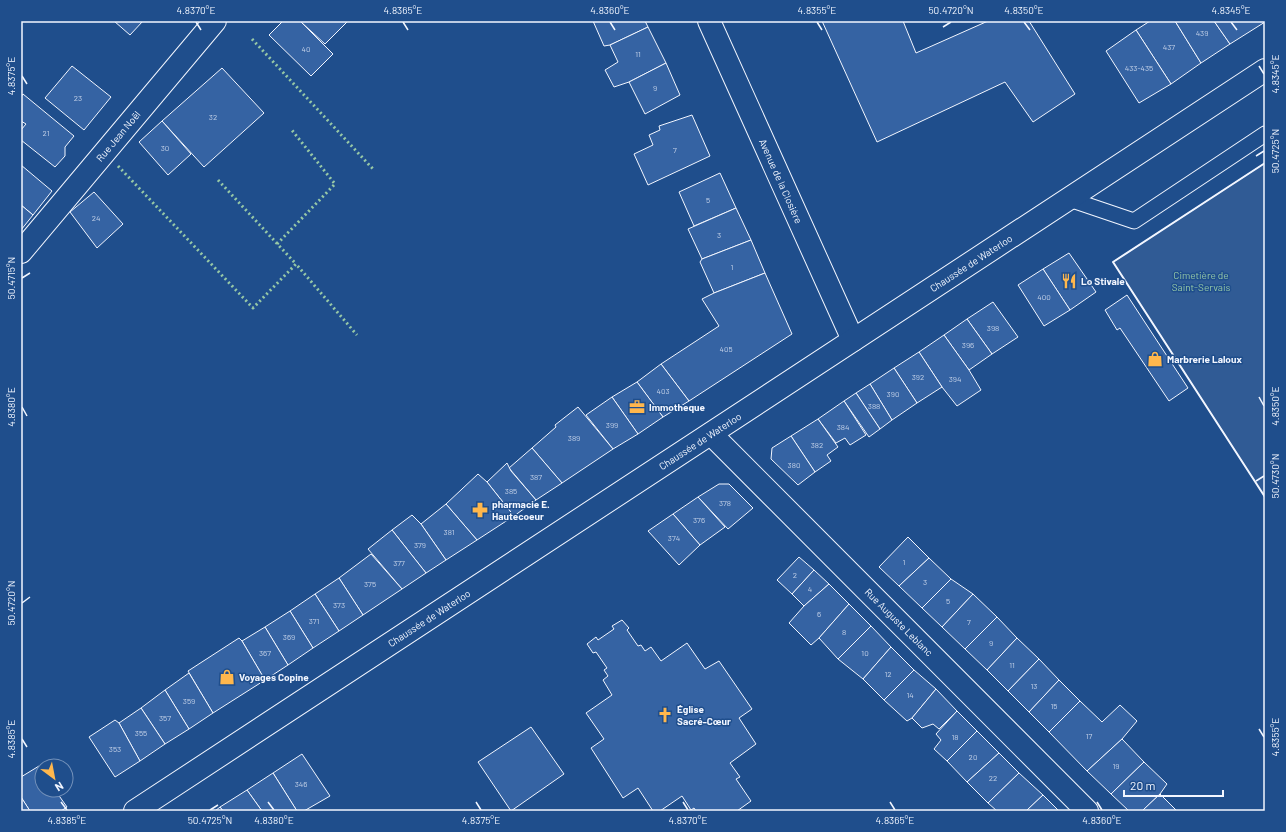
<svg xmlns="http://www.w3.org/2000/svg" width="1286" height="832" font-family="Barlow,sans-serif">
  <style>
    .built { fill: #305b95; stroke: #a8bbd7 }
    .building { fill: #3563a3; stroke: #f2f6ff }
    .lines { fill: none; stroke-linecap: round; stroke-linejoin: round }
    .service-casing { stroke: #f2f6ff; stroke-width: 17 }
    .minor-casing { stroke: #f2f6ff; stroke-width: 24 }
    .primary-casing { stroke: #f2f6ff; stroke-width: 24 }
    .service { stroke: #1f4e8c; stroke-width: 15 }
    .minor { stroke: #1f4e8c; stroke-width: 22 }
    .primary { stroke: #1f4e8c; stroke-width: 22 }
    .hedge { stroke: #97c8a6; stroke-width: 3; stroke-dasharray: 2 3; stroke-linecap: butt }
    .wall { stroke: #f2f6ff; stroke-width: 2 }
    .ticks { fill: none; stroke: #f2f6ff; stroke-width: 1.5 }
    .labels { text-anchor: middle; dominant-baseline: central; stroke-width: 3; stroke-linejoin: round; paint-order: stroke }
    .number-label { font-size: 8px; fill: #c3d1e8 }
    .street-label { font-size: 10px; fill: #f2f6ff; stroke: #1f4e8c }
    .park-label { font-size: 10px; fill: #97c8a6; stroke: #1f4e8c }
    .poi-label { font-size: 10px; font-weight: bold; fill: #f2f6ff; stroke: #1f4e8c; text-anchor: start }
    .neatline { fill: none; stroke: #f2f6ff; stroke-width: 1.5 }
    .ticks-label { font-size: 10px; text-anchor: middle; fill: #f2f6ff }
  </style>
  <rect width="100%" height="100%" fill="#1f4e8c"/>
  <path class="built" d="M1265 163V497L1113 262Z"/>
  <g class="building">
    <path d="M114 21H143L130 35Z"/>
    <path d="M283 21H300L333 54 311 76 269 35Z"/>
    <path d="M300 21H348L325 44Z"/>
    <path d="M593 21H645L648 27 610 45 604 46Z"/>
    <path d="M822 21H903L916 53 988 21H1029L1075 94 1033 122 1005 82 877 142Z"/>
    <path d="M1150 21H1175L1201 63 1171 84 1136 30Z"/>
    <path d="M1175 21H1214L1230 44 1201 63Z"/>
    <path d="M1214 21H1265V22L1230 44Z"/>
    <path d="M648 27 666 63 629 82 614 87 605 70 618 62 610 45Z"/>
    <path d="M1136 30 1171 84 1139 103 1106 51Z"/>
    <path d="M666 63 680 95 645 114 629 82Z"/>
    <path d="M72 66 111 97 84 130 45 98Z"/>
    <path d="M222 68 264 113 204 167 162 121Z"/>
    <path d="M23 94 74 136 65 147V156L55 167 21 140V130L26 124 21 121V97Z"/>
    <path d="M692 115 710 156 648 185 634 154 653 145 649 135 660 130 659 126Z"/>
    <path d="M162 121 191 154 168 175 139 142Z"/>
    <path d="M21 165 52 191 33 215 21 205Z"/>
    <path d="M720 173 736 208 694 226 679 192Z"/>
    <path d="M94 192 123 224 97 248 70 212Z"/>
    <path d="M21 205 33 215 21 230Z"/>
    <path d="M736 208 751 240 702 259 688 229Z"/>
    <path d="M751 240 765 273 714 293 700 262 702 259Z"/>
    <path d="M1069 253 1096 292 1070 310 1043 269Z"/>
    <path d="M1043 269 1070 310 1044 326 1018 285Z"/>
    <path d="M765 273 792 334 689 401 661 364 719 326 702 299 714 293Z"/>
    <path d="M1127 295 1188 388 1169 401 1120 328 1117 330 1105 310Z"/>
    <path d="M993 302 1018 337 992 354 967 319Z"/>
    <path d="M967 319 992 354 969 370 944 335Z"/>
    <path d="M944 335 969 370 981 390 957 406 942 387 919 352Z"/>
    <path d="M919 352 942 387 917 403 894 368Z"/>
    <path d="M661 364 689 401 663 417 637 382Z"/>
    <path d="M894 368 917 403 892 420 870 384Z"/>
    <path d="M637 382 663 417 638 434 612 397Z"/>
    <path d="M870 384 892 420 880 429 856 393Z"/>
    <path d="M856 393 880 429 869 437 844 401Z"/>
    <path d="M612 397 638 434 613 449 586 415Z"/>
    <path d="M844 401 866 435 850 445 845 438 836 443 818 419Z"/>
    <path d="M578 407 613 449 562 483 532 448 556 427 555 425Z"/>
    <path d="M818 419 838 447 827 455 831 461 815 472 791 436Z"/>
    <path d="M791 436 815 472 798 485 771 459 772 448Z"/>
    <path d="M532 448 562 483 536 500 509 468Z"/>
    <path d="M507 463 511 471 536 500 514 516 487 482Z"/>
    <path d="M478 474 487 482 514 516 477 540 446 504Z"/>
    <path d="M719 484H729L753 508 728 529 698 497Z"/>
    <path d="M698 497 725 527 700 545 673 514Z"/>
    <path d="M446 504 477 540 446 560 421 524Z"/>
    <path d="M673 514 700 545 679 565 648 531Z"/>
    <path d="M412 515 421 524 446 560 426 573 392 530Z"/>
    <path d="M392 530 426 573 402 589 368 549Z"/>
    <path d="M908 537 929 558 899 586 879 567Z"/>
    <path d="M371 554 402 589 363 615 339 578Z"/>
    <path d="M799 557 814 570 792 594 777 580Z"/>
    <path d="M929 558 951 579 922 608 899 586Z"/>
    <path d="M814 570 829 584 804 606 792 594Z"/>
    <path d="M339 578 363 615 339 631 315 594Z"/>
    <path d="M951 579 973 594 942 627 922 608Z"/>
    <path d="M829 584 849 604 819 638 811 645 789 623 804 606Z"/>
    <path d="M315 594 339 631 313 648 290 611Z"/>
    <path d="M973 594 997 617 965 649 942 627Z"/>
    <path d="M849 604 871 626 838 659 819 638Z"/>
    <path d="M290 611 313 648 288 665 265 627Z"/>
    <path d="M997 617 1017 638 987 670 965 649Z"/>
    <path d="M622 620 629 628 627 630 638 646 641 645 645 651 651 647 661 661 687 643 705 669 719 661 752 709 739 718 756 744 730 763 740 777 736 779 751 801 737 811H696L694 808 691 810 682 796 660 811H653L638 788 623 798 591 748 604 739 586 713 612 695 603 680 608 676 604 670 607 668 596 652 593 653 587 644 596 637 598 640 614 629 612 626Z"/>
    <path d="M871 626 891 647 863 679 838 659Z"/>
    <path d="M265 627 288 665 265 680 242 641Z"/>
    <path d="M239 638 242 641 265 680 213 713 188 671Z"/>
    <path d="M1017 638 1039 659 1008 691 987 670Z"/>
    <path d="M891 647 914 670 884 700 863 679Z"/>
    <path d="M1039 659 1059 680 1029 712 1008 691Z"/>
    <path d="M914 670 936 689 912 718 907 721 884 700Z"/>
    <path d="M189 673 213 713 189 729 165 690Z"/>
    <path d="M1059 680 1080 701 1049 732 1029 712Z"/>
    <path d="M936 689 957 711 939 729 933 724 922 728 912 718Z"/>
    <path d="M165 690 189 729 165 744 141 708Z"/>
    <path d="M1080 701 1102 722 1120 705 1137 721 1122 739 1087 771 1049 732Z"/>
    <path d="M141 708 165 744 140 761 119 723Z"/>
    <path d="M957 711 977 731 947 761 934 749 941 740 936 734Z"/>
    <path d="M115 720 119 723 140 761 115 777 89 737Z"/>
    <path d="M531 727 564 774 511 811 478 762Z"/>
    <path d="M977 731 999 753 967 782 947 761Z"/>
    <path d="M1122 739 1144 762 1111 794 1087 771Z"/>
    <path d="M999 753 1019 773 988 803 967 782Z"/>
    <path d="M302 754 330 796 304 811H297L273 773Z"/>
    <path d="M1144 762 1167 784 1160 794 1142 811H1129L1111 794Z"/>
    <path d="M39 766 42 770V790H55L67 807 61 811H30L21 797V777Z"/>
    <path d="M273 773 297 811H262L247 790Z"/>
    <path d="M1019 773 1043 795 1026 811H997L988 803Z"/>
    <path d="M247 790 262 811H223L220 807Z"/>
    <path d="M1160 794 1177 811H1142Z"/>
    <path d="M1043 795 1059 811H1026Z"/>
    <path d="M21 797 30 811H21Z"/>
    <path d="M220 807 223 811H215Z"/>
  </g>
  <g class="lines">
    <defs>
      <path id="service" d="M1069 199 1134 221 1265 134"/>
      <g id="minor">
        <path d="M709 21 853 340"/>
        <path d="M21 252 215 21"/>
        <path d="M711 434 1087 811"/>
      </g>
      <path id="primary" d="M135 811 1265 70"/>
    </defs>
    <use href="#service" class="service-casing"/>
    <use href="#minor" class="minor-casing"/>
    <use href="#primary" class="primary-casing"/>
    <use href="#service" class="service"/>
    <use href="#minor" class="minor"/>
    <use href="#primary" class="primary"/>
    <g class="hedge">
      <path d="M252 39 373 169"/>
      <path d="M118 166 253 308 296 264 357 335"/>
      <path d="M218 180 296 264"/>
      <path d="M277 244 335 184 291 129"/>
    </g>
    <path class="wall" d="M1265 163 1113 262 1265 497"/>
  </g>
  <path class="ticks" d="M196 22 201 30M403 22 408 30M610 22 615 30M817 22 822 30M1024 22 1030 30M1231 22 1237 30M943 27 951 22M1259 66 1264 74M22 76 27 84M1256 156 1264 151M22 278 30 273M1259 397 1264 406M22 407 27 416M1256 481 1264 476M22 603 30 597M1259 729 1264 737M22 739 27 747M61 802 67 810M268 802 274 810M476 802 481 810M683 802 688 810M890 802 895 810M1097 802 1102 810M210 810 218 805"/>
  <defs>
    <symbol id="restaurant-bare" viewBox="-9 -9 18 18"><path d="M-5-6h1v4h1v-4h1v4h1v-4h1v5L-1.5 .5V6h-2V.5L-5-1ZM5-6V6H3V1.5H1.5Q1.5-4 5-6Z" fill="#ffb74d" stroke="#1f4e8c" stroke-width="2.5" paint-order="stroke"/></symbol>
    <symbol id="shop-bare" viewBox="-9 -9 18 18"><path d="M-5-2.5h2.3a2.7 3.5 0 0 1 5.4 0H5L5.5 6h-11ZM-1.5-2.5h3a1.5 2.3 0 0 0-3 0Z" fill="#ffb74d" stroke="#1f4e8c" stroke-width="2.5" paint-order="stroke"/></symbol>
    <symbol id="office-bare" viewBox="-9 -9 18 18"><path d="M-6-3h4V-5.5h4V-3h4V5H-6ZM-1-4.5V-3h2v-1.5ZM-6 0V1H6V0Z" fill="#ffb74d" stroke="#1f4e8c" stroke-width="2.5" paint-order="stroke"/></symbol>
    <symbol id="pharmacy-bare" viewBox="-9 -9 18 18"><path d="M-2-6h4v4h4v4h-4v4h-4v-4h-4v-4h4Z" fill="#ffb74d" stroke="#1f4e8c" stroke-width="2.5" paint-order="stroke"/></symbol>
    <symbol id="church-bare" viewBox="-9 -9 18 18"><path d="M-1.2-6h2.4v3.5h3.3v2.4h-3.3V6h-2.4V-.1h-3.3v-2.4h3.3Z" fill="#ffb74d" stroke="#1f4e8c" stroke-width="2.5" paint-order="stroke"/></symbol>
  </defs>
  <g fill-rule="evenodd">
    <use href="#restaurant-bare" x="1058" y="270" width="22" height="22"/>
    <use href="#shop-bare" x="1144" y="348" width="22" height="22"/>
    <use href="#office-bare" x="626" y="396" width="22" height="22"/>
    <use href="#pharmacy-bare" x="469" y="499" width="22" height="22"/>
    <use href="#shop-bare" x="216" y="666" width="22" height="22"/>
    <use href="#church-bare" x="654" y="704" width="22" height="22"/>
  </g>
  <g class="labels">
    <g class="number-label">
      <text x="1202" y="33">439</text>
      <text x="1169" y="47">437</text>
      <text x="306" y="49">40</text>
      <text x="638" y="54">11</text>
      <text x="1139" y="68">433-435</text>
      <text x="655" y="88">9</text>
      <text x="78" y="98">23</text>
      <text x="213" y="117">32</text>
      <text x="46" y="133">21</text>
      <text x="165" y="148">30</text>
      <text x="675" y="150">7</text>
      <text x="708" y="200">5</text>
      <text x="96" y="218">24</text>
      <text x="719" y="235">3</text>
      <text x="732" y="267">1</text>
      <text x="1044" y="297">400</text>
      <text x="993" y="328">398</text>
      <text x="968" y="345">396</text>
      <text x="726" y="349">405</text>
      <text x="918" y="377">392</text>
      <text x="955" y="379">394</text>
      <text x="663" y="391">403</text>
      <text x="893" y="394">390</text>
      <text x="874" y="406">388</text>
      <text x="612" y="425">399</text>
      <text x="843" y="427">384</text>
      <text x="574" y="438">389</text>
      <text x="817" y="445">382</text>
      <text x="794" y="465">380</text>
      <text x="536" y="477">387</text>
      <text x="511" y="491">385</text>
      <text x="725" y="503">378</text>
      <text x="699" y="520">376</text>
      <text x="449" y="532">381</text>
      <text x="674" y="538">374</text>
      <text x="420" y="545">379</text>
      <text x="904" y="562">1</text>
      <text x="399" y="563">377</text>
      <text x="795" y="575">2</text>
      <text x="925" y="582">3</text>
      <text x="370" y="584">375</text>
      <text x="810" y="589">4</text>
      <text x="948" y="601">5</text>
      <text x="339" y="605">373</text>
      <text x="819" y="614">6</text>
      <text x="314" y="621">371</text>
      <text x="969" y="622">7</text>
      <text x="844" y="632">8</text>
      <text x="289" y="637">369</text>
      <text x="991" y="643">9</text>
      <text x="265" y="653">367</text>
      <text x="865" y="653">10</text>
      <text x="1012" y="665">11</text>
      <text x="888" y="674">12</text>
      <text x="1034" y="686">13</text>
      <text x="910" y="695">14</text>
      <text x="189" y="701">359</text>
      <text x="1054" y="706">15</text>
      <text x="165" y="718">357</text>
      <text x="141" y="733">355</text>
      <text x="1089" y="736">17</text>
      <text x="955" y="737">18</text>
      <text x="115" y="749">353</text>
      <text x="973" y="757">20</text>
      <text x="1116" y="766">19</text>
      <text x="993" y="778">22</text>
      <text x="301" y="784">346</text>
    </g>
    <g class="street-label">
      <text transform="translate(118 136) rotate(-50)">Rue Jean Noël</text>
      <text transform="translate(781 181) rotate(66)">Avenue de la Closière</text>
      <text transform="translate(971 263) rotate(-33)">Chaussée de Waterloo</text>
      <text transform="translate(700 441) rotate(-33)">Chaussée de Waterloo</text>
      <text transform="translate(429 618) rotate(-33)">Chaussée de Waterloo</text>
      <text transform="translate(899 622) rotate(45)">Rue Auguste Leblanc</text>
    </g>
    <g class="park-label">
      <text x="1201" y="275">Cimetière de<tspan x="1201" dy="12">Saint-Servais</tspan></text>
    </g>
    <g class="poi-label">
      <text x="1081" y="281">Lo Stivale</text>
      <text x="1167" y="359">Marbrerie Laloux</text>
      <text x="649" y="407">Immotheque</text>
      <text x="492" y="504">pharmacie E.<tspan x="492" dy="12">Hautecoeur</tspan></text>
      <text x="239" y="677">Voyages Copine</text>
      <text x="677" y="709">Église<tspan x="677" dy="12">Sacré-Cœur</tspan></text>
    </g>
  </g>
  <rect width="1286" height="832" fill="none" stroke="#1f4e8c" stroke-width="44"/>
  <g transform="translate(54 778) rotate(148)"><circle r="19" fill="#1f4e8c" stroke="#7391ba"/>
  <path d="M0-3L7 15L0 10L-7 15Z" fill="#ffb74d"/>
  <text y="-6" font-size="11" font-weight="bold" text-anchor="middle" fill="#f2f6ff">N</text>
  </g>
  <path d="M1124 790v6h99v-6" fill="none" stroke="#f2f6ff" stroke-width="2"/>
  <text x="1130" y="790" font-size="12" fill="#f2f6ff" stroke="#1f4e8c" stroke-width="3" paint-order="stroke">20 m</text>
  <rect x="22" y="22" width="1242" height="788" class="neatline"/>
  <g class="ticks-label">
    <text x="196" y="14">4.8370°E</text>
    <text x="403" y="14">4.8365°E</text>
    <text x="610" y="14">4.8360°E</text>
    <text x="817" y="14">4.8355°E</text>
    <text x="951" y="14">50.4720°N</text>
    <text x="1024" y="14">4.8350°E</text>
    <text x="1231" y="14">4.8345°E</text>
    <text transform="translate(1275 74) rotate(-90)" y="4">4.8345°E</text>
    <text transform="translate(11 76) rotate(-90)" y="4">4.8375°E</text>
    <text transform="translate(1275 151) rotate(-90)" y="4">50.4725°N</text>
    <text transform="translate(11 278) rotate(-90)" y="4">50.4715°N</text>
    <text transform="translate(1275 406) rotate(-90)" y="4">4.8350°E</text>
    <text transform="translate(11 407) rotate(-90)" y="4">4.8380°E</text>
    <text transform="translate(1275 476) rotate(-90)" y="4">50.4730°N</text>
    <text transform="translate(11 603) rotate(-90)" y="4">50.4720°N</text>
    <text transform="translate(1275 737) rotate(-90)" y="4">4.8355°E</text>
    <text transform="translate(11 739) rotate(-90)" y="4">4.8385°E</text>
    <text x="67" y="824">4.8385°E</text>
    <text x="210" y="824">50.4725°N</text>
    <text x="274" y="824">4.8380°E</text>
    <text x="481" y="824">4.8375°E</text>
    <text x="688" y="824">4.8370°E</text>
    <text x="895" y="824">4.8365°E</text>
    <text x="1102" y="824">4.8360°E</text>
  </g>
</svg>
